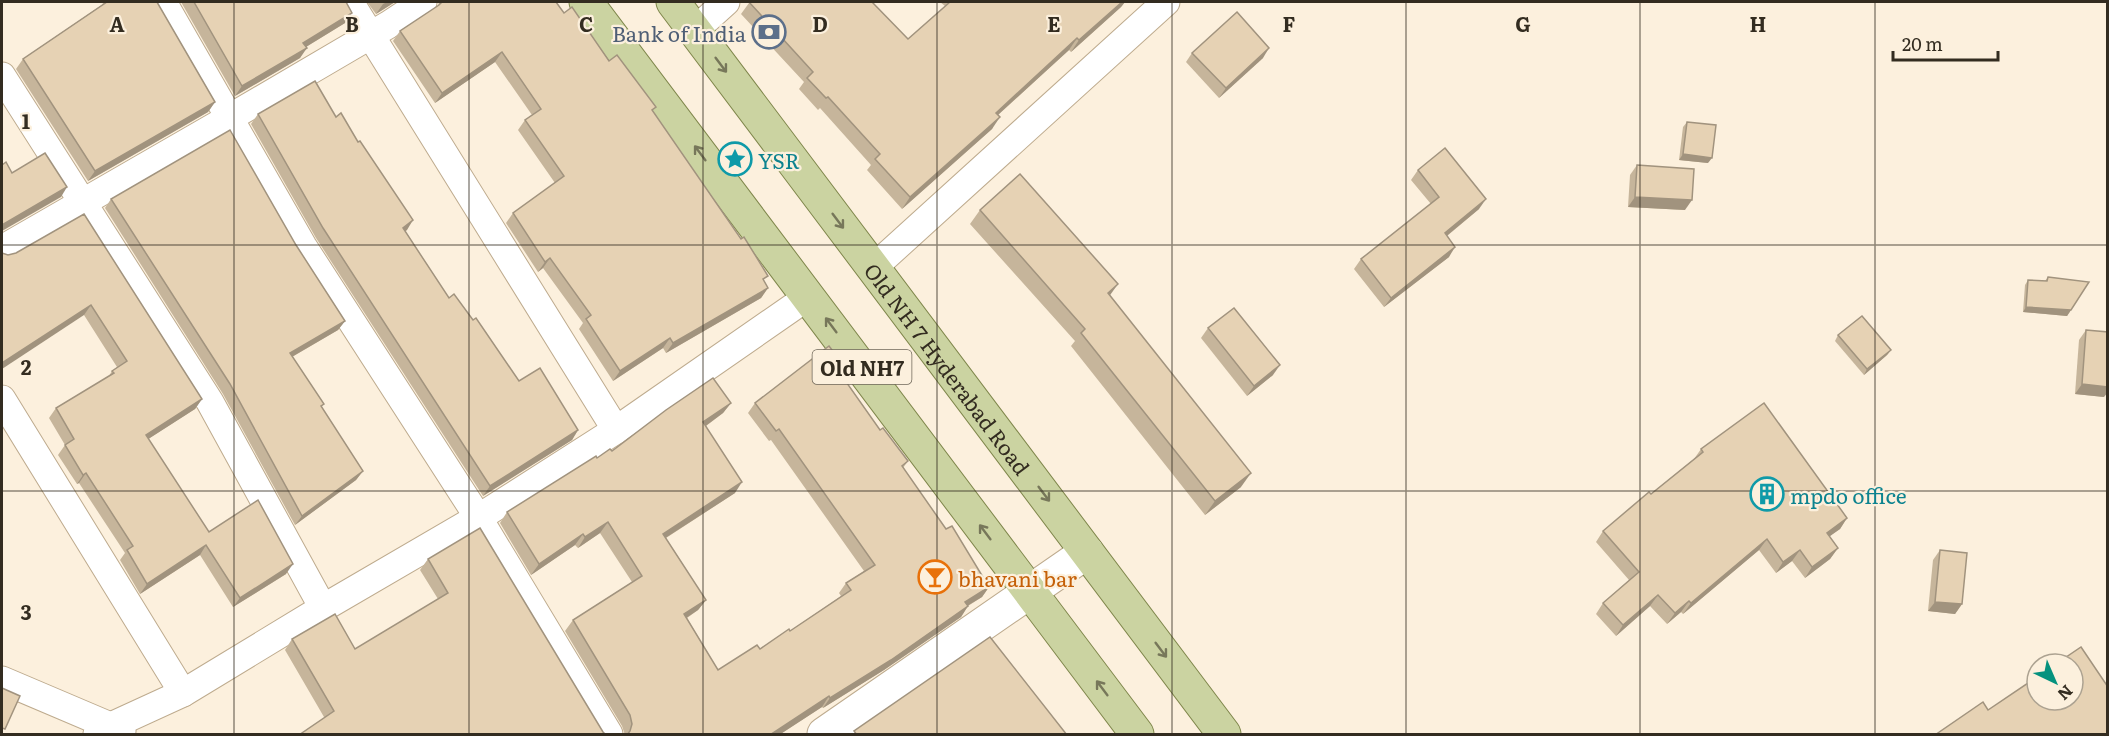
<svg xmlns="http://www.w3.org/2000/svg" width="2109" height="736" font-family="Literata,serif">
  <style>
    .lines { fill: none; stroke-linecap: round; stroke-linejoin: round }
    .street-casing { stroke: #beab8e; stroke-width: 29 }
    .secondary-casing { stroke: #beab8e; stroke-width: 35 }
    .primary-casing { stroke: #7f864b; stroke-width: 35 }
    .street { stroke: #fff; stroke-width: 27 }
    .secondary { stroke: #fff; stroke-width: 33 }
    .primary { stroke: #cbd3a1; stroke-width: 33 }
    .wall { fill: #c6b59b }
    .shaded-wall { fill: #a1937e }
    .building { fill: #e6d2b4; stroke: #a1937e; stroke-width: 1.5 }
    .oneway { stroke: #77775a }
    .grid { fill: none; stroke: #332c20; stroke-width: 1.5; stroke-opacity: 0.55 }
    .labels { text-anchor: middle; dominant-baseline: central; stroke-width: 4.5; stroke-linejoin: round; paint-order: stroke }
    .shield { fill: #fcf0dd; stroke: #6f6759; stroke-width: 1.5 }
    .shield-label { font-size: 20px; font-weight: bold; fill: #332c20 }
    .service-label { font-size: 21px; fill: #4e5e75; stroke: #fcf0dd; text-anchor: end }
    .culture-label { font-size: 21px; fill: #0d838f; stroke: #fcf0dd; text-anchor: start }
    .street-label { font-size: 21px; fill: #332c20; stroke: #fcf0dd }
    .food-label { font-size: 21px; fill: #c56008; stroke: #fcf0dd; text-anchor: start }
    .grid-label { font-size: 20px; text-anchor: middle; font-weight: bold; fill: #332c20; stroke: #fcf0dd; stroke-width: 4.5; stroke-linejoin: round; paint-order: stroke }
  </style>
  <rect width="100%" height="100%" fill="#fcf0dd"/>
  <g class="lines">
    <defs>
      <g id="street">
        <path d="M163 2 303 246 478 517 609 734"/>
        <path d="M350 2 616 430"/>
        <path d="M695 30 726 2"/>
        <path d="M2 76 210 402 323 608"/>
        <path d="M2 249 231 117 388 25 423 2"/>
        <path d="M873 268 1166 2"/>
        <path d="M2 399 183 693"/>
        <path d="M2 680 122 731"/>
        <path d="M97 734 111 726 183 693 323 608 486 513 616 430 809 296"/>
      </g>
      <path id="secondary" d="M824 734 1087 552"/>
      <g id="primary">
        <path d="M586 2 1137 734"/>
        <path id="s1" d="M673 2 1224 734"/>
      </g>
    </defs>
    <use href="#street" class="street-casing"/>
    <use href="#secondary" class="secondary-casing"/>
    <use href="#primary" class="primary-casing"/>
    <use href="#street" class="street"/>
    <use href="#secondary" class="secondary"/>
    <use href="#primary" class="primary"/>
  </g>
  <g class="wall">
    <path d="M102 2H157L215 102 208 112 88 181 16 69 23 59 103 4Z"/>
    <path d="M181 2H346L352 13 345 23 306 47 300 58 235 96Z"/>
    <path d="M367 2H395L376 14Z"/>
    <path d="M439 2H556L564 13 609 61 653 112 768 288 761 298 666 353 663 348 613 381 579 329 583 323 543 268 538 272 506 223 513 213 555 183 518 130 525 120 532 115 495 62 435 103 393 41 400 31 438 6Z"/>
    <path d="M748 2H872L908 39 945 6 940 2H1125L1121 7 1071 52 1069 50 998 115 992 129 902 209 867 170 871 165 820 108 818 110 799 89 804 82 741 14 749 3Z"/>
    <path d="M1192 53 1263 58 1219 98 1186 62Z"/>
    <path d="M258 114 336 117 407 230 405 231 449 298 473 320 519 381 578 430 572 440 483 496 316 238 251 124Z"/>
    <path d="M1687 122 1708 163 1679 160 1683 127Z"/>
    <path d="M1637 165 1685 210 1628 207 1630 175Z"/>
    <path d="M1418 170 1479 209 1447 236 1449 257 1384 307 1354 269 1361 259 1431 204 1411 180Z"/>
    <path d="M111 199 296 245 345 321 338 330 292 357 324 404 321 407 363 471 356 480 295 525 223 394 105 208Z"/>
    <path d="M980 210 1110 296 1241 487 1205 515 1071 346 1075 341 970 224Z"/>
    <path d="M84 214 202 399 195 409 148 439 209 532 286 574 233 607 200 555 140 594 120 560 125 553 79 483 77 484 58 455 65 445 49 418 56 408 109 376 112 371 117 367 84 315 8 255 16 253Z"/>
    <path d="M2048 277 2071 310 2067 316 2023 312 2025 285 2028 280 2045 281Z"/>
    <path d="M1208 328 1273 375 1247 396 1201 338Z"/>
    <path d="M2086 330 2104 397 2075 394 2079 340Z"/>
    <path d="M1838 335 1891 350 1887 355 1864 375 1835 341Z"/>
    <path d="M846 381 880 430 908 461 903 468 946 529 989 587 982 597 968 606 961 617 884 670 823 708 822 707 779 735H625L622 726 565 631 573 620 632 582 600 533 578 548 575 545 531 575 500 523 507 512 597 458 731 403 723 413 706 426 735 493 666 538 706 600 698 610 687 618 718 670 760 649 790 631 841 596 839 593 846 583 864 571 771 440 769 441 748 413 755 403Z"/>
    <path d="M1701 449 1847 518 1840 529 1829 536 1838 548 1830 559 1805 578 1792 561 1776 573 1759 550 1683 614 1681 612 1667 624 1650 606 1616 636 1596 614 1603 603 1629 580 1596 542 1603 531 1651 494 1694 459Z"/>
    <path d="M1940 550 1962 604 1955 614 1928 611 1933 560Z"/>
    <path d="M428 559 603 732 324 717 285 650 292 639 355 649 438 599 420 570Z"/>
  </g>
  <g class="shaded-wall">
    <path d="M387 2H395L376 14 383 4Z"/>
    <path d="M1122 2H1125L1121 7 1071 52 1079 40Z"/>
    <path d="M352 13 345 23 296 53 303 43Z"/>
    <path d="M1077 38 1069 50 988 124 996 113Z"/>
    <path d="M307 48 300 58 235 96 242 86Z"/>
    <path d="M1269 48 1263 58 1219 98 1226 88Z"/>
    <path d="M502 52 495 62 435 103 442 93Z"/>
    <path d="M215 102 208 112 88 181 95 171Z"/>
    <path d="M1000 117 992 129 902 209 910 197Z"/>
    <path d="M1683 154 1712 158 1708 163 1679 160Z"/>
    <path d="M67 187 61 197 2 231V225Z"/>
    <path d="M1635 197 1692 200 1685 210 1628 207Z"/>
    <path d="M1486 199 1479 209 1438 243 1445 233Z"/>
    <path d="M413 220 407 230 396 237 403 228Z"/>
    <path d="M1455 247 1449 257 1384 307 1391 298Z"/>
    <path d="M550 258 543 268 538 272 545 262Z"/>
    <path d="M1118 284 1108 298V293Z"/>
    <path d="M768 288 761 298 666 353 673 343Z"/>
    <path d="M91 305 84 315 2 369V363Z"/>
    <path d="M2026 307 2071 310 2067 316 2023 312Z"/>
    <path d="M345 321 338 330 283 362 290 353Z"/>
    <path d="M670 338 663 348 613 381 620 371Z"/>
    <path d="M1891 350 1887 355 1864 375 1867 369Z"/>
    <path d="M1280 365 1273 375 1247 396 1254 386Z"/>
    <path d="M2082 384 2108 387V392L2104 397 2075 394Z"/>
    <path d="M202 399 195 409 139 445 146 435Z"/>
    <path d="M731 403 723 413 696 433 703 422Z"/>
    <path d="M578 430 572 440 483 496 490 486Z"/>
    <path d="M363 471 356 480 295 525 302 516Z"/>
    <path d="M86 473 79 483 77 484 83 475Z"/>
    <path d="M1251 473 1241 487 1205 515 1215 501Z"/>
    <path d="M742 482 735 493 656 544 663 534Z"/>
    <path d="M1847 518 1840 529 1819 544 1827 533Z"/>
    <path d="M608 522 600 533 578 548 585 537Z"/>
    <path d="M583 534 575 545 531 575 539 564Z"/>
    <path d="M1767 539 1759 550 1683 614 1691 603Z"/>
    <path d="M206 545 200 555 140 594 147 584Z"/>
    <path d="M1838 548 1830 559 1805 578 1812 567Z"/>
    <path d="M1800 550 1792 561 1776 573 1783 562Z"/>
    <path d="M293 564 286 574 233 607 240 598Z"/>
    <path d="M989 587 982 597 957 612 965 602Z"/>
    <path d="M1658 595 1650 606 1616 636 1623 625Z"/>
    <path d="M706 600 698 610 677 624 684 614Z"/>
    <path d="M1689 601 1681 612 1667 624 1675 613Z"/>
    <path d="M1935 602 1962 604 1955 614 1928 611Z"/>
    <path d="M968 606 961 617 884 670 823 708 830 698Z"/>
    <path d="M829 696 822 707 779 735H770Z"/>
  </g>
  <g class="building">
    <path d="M107 2H157L215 102 95 171 23 59Z"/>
    <path d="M194 2H346L352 13 303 43 307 48 242 86Z"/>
    <path d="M442 2H556L564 13 572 7 609 61 617 55 656 107 652 110 741 239 744 237 768 276 763 279 768 288 673 343 670 338 620 371 586 319 591 315 550 258 545 262 513 213 564 176 525 120 541 109 502 52 442 93 400 31 439 5Z"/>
    <path d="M749 2H872L908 39 950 2H1122L1079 40 1077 38 996 113 1000 117 910 197 875 159 880 154 828 97 826 98 807 78 813 72Z"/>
    <path d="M1237 12 1269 48 1226 88 1192 53Z"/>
    <path d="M315 81 336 117 341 113 358 142 360 141 413 220 403 228 449 298 454 294 473 320 476 318 519 381 540 368 578 430 490 486 323 228 258 114Z"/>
    <path d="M1687 122 1716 125 1712 158 1683 154Z"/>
    <path d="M230 130 296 245 345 321 290 353 324 404 321 406 363 471 302 516 230 384 111 199Z"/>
    <path d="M1445 148 1486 199 1445 233 1455 247 1391 298 1361 259 1439 197 1418 170Z"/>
    <path d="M45 153 67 187 2 225V165L6 162 12 173Z"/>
    <path d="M1637 165 1694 169 1692 200 1635 197Z"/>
    <path d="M1020 174 1118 284 1108 293 1251 473 1215 501 1081 333 1085 329 980 210Z"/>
    <path d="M84 214 202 399 146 435 209 532 258 500 293 564 240 598 206 545 147 584 127 550 133 546 86 473 83 475 65 445 74 439 56 408 114 373 112 371 127 361 91 305 2 363V253L8 255 16 253Z"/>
    <path d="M2048 277 2089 282 2071 310 2026 307 2028 280 2047 281Z"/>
    <path d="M1234 308 1280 365 1254 386 1208 328Z"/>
    <path d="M1862 316 1891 350 1867 369 1838 335Z"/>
    <path d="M2086 330 2108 332V387L2082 384Z"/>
    <path d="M829 346 850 374 844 379 880 430 883 428 908 461 902 466 946 529 952 526 989 587 965 602 968 606 891 660 830 698 829 696 770 735H627L630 731 632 724 630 715 573 620 642 576 608 522 585 537 583 534 539 564 507 512 596 456 597 458 610 449 612 451 666 410 713 378 731 403 703 422 742 482 663 534 706 600 684 614 718 670 757 645 760 649 789 629 790 631 851 590 846 583 875 565 779 429 776 431 755 403Z"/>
    <path d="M1764 403 1847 518 1827 533 1838 548 1812 567 1800 550 1783 562 1767 539 1691 603 1689 601 1675 613 1658 595 1623 625 1603 603 1639 572 1603 531 1649 492 1651 494 1703 452 1701 449Z"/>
    <path d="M480 528 603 732 606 735H299L334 711 292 639 335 614 355 649 448 593 428 559Z"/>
    <path d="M1940 550 1967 553 1962 604 1935 602Z"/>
    <path d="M990 637 1067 735H857L854 731Z"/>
    <path d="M2081 647 2108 687V735H1935L1983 702 1988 710 2037 677V700H2073V664H2056Z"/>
    <path d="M2 688 20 696 5 729 2 728Z"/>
  </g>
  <defs><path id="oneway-shaft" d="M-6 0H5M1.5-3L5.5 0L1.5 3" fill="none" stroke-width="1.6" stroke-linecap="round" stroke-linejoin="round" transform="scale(1.5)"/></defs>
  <g class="oneway">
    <use href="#oneway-shaft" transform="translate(721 65) rotate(53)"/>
    <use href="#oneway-shaft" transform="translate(700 153) rotate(-127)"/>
    <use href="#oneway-shaft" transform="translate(838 221) rotate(53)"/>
    <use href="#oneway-shaft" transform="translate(831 325) rotate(-127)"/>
    <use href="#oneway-shaft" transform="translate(1044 494) rotate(53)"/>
    <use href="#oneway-shaft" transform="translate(985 532) rotate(-127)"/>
    <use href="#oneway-shaft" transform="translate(1161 650) rotate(53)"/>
    <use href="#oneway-shaft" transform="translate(1102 688) rotate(-127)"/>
  </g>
  <path class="grid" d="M234 2V734M469 2V734M703 2V734M937 2V734M1172 2V734M1406 2V734M1640 2V734M1875 2V734M2 245H2108M2 491H2108"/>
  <defs>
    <symbol id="bank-ring" viewBox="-11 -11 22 22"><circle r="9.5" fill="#fcf0dd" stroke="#5c6f8a" stroke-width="1.5"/><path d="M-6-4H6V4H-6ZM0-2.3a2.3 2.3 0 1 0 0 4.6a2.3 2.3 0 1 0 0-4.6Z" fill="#5c6f8a"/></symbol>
    <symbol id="sight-ring" viewBox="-11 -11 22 22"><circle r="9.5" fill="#fcf0dd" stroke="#0f9aa8" stroke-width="1.5"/><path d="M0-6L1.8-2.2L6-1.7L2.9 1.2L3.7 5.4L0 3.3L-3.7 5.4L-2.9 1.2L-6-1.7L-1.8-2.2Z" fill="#0f9aa8"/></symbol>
    <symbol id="building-ring" viewBox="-11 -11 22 22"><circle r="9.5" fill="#fcf0dd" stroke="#0f9aa8" stroke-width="1.5"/><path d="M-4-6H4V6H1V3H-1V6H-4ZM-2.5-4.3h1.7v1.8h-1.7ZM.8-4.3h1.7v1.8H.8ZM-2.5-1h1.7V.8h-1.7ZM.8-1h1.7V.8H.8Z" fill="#0f9aa8"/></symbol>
    <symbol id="bar-ring" viewBox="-11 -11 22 22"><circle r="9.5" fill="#fcf0dd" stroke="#e8710a" stroke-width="1.5"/><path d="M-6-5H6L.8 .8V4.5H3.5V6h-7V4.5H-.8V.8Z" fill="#e8710a"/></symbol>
  </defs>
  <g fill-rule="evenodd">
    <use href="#bank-ring" x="750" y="13" width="38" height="38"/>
    <use href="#sight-ring" x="716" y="140" width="38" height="38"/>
    <use href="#building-ring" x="1748" y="475" width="38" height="38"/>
    <use href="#bar-ring" x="916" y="558" width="38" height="38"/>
  </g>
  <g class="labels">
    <rect class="shield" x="812.5" y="350" width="99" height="34" rx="4.5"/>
    <g class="shield-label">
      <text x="862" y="367">Old NH7</text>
    </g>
    <g class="service-label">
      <text x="746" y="32">Bank of India</text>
    </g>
    <g class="culture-label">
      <text x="758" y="159">YSR</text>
      <text x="1790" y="494">mpdo office</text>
    </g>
    <g class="street-label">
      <text stroke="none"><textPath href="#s1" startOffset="458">Old NH 7 Hyderabad Road</textPath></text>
    </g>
    <g class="food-label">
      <text x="958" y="577">bhavani bar</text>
    </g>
  </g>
  <g class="grid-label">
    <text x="117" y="32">A</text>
    <text x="352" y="32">B</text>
    <text x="586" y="32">C</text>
    <text x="820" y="32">D</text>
    <text x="1054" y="32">E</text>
    <text x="1289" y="32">F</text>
    <text x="1523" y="32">G</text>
    <text x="1758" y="32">H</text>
    <text x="26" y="129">1</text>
    <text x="26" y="375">2</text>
    <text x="26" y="620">3</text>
  </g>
  <rect width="2109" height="736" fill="none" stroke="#332c20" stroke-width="6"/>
  <g transform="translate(2055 682) rotate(136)"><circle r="28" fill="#fcf0dd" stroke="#aca291" stroke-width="1.5"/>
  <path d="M0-4.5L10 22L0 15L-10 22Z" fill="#05927e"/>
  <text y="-9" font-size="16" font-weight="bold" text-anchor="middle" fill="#332c20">N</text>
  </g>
  <path d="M1893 51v9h105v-9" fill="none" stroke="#332c20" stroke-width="3"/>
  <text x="1902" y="51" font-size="18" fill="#332c20" stroke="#fcf0dd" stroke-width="4.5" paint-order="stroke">20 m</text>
</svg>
